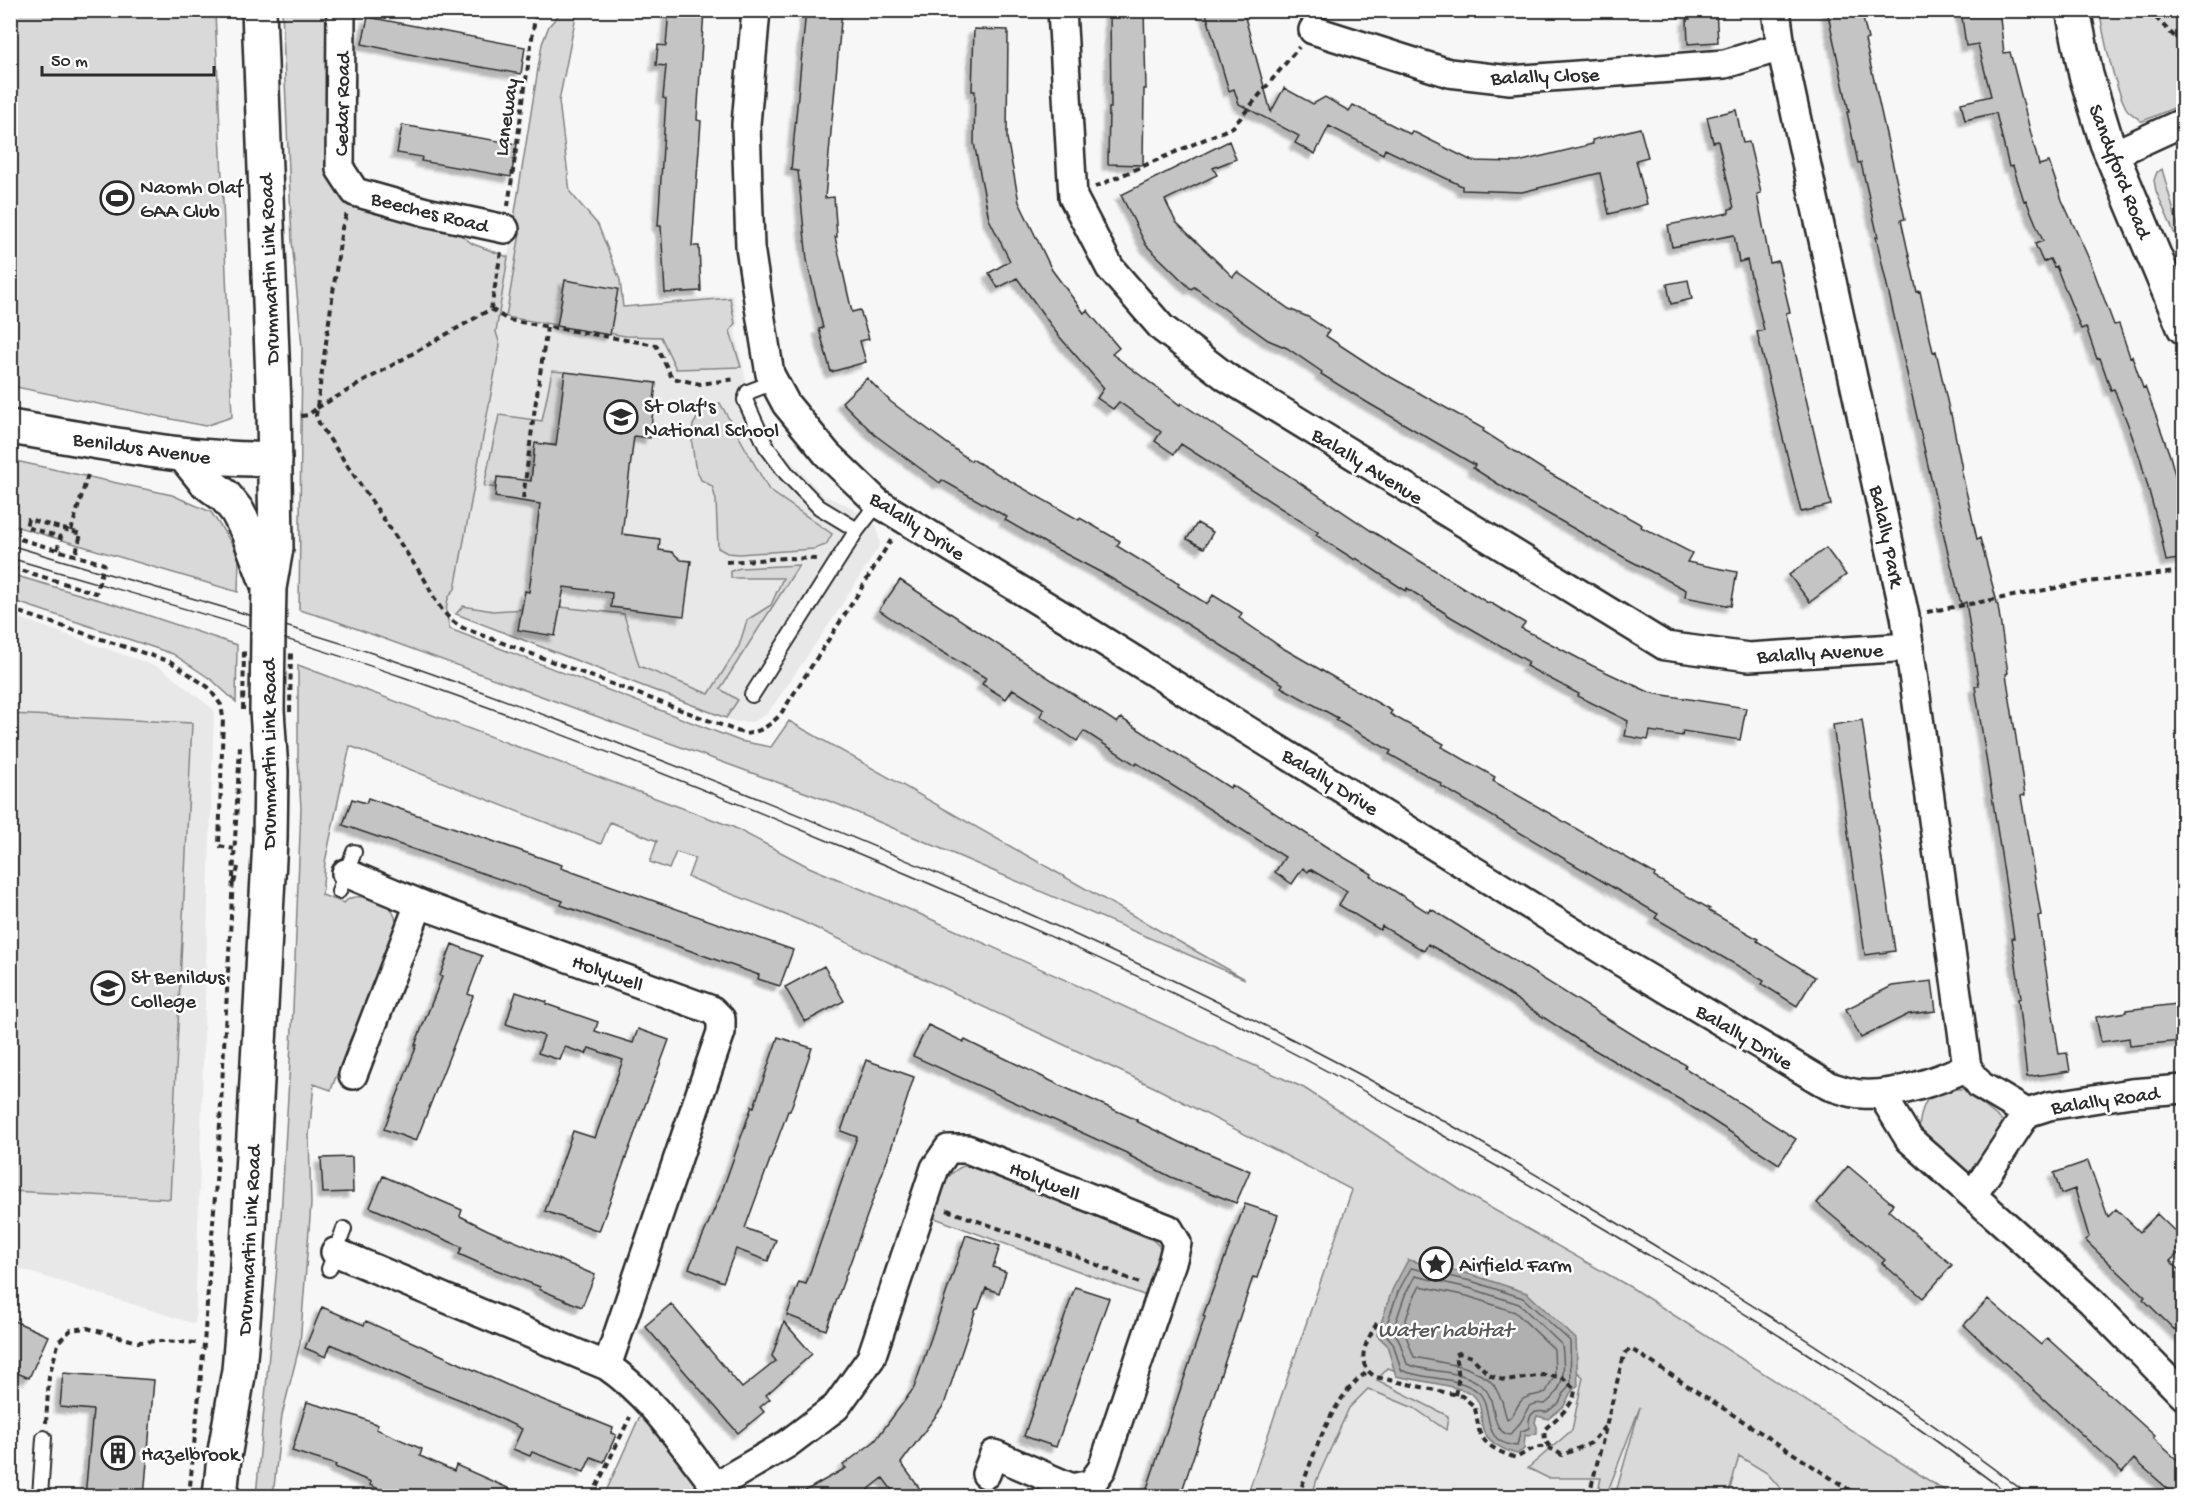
<svg xmlns="http://www.w3.org/2000/svg" width="2194" height="1507" font-family="'Gochi Hand',sans-serif">
	<style>
		.built { fill: #e8e8e8 }
		.green { fill: #d9d9d9; stroke: #828282; stroke-width: 1.5 }
		.water { fill: #b0b0b0; stroke: #7b7b7b; stroke-width: 1.5 }
		.lines { fill: none; stroke-linecap: round; stroke-linejoin: round }
		.shore { stroke: #606060; stroke-width: 1.5 }
		.building { fill: #c4c4c4; stroke: #2b2b2b; stroke-width: 1.5; filter: url(#shadow) }
		.service-casing { stroke: #2b2b2b; stroke-width: 18 }
		.minor-casing { stroke: #2b2b2b; stroke-width: 32 }
		.tertiary-casing { stroke: #2b2b2b; stroke-width: 38 }
		.secondary-casing { stroke: #2b2b2b; stroke-width: 38 }
		.path { stroke: #2b2b2b; stroke-width: 4; stroke-dasharray: 6 4.5; stroke-linecap: butt }
		.service { stroke: #fff; stroke-width: 14 }
		.minor { stroke: #fff; stroke-width: 27 }
		.tertiary { stroke: #fff; stroke-width: 33 }
		.secondary { stroke: #fff; stroke-width: 33 }
		.tram { stroke: #2b2b2b; stroke-width: 1.5 }
		.secondary-bridge-casing { stroke: #2b2b2b; stroke-width: 38; stroke-linecap: butt }
		.path-bridge { stroke: #2b2b2b; stroke-width: 4; stroke-dasharray: 6 4.5; stroke-linecap: butt }
		.secondary-bridge { stroke: #fff; stroke-width: 33 }
		.labels { text-anchor: middle; stroke-width: 5; stroke-linejoin: round; paint-order: stroke }
		.street-label { font-size: 21px; fill: #2b2b2b; stroke: #fff }
		.poi-label { font-size: 21px; fill: #2b2b2b; stroke: #fff; text-anchor: start }
		.water-label { font-size: 22px; font-style: italic; fill: #5a5a5a; stroke: #fff }
	</style>
	<defs>
		<filter id="shadow"><feDropShadow dx="-5.5" dy="5.5" stdDeviation="1.5" flood-color="#0004"/></filter>
	</defs>
	<rect width="100%" height="100%" fill="#f7f7f7"/>
	<filter id="ink" filterUnits="userSpaceOnUse"><feTurbulence type="fractalNoise" baseFrequency=".0167" numOctaves="2"/><feDisplacementMap in="SourceGraphic" scale="12" xChannelSelector="R" yChannelSelector="G"/><feConvolveMatrix kernelMatrix="1 2 1 2 8 2 1 2 1" color-interpolation-filters="sRGB"/></filter>
	<g filter="url(#ink)">
		<path class="built" d="M530 118 562 121 570 192 598 225 620 280 623 307 733 294 738 324 735 332 748 389 776 445 824 496 847 505 877 526 880 545 830 623 768 713 753 722H736L445 611 496 332Z
			M11 615 161 668 214 710 195 1324 11 1266Z
			M1353 1190 1907 1496H1247Z"/>
		<path class="green" d="M10 11H215L232 417 205 426 11 386Z
			M282 11H329L327 148 331 183 355 205 459 234 473 244 508 257 496 332 500 345 455 589C443 599 446 615 450 629L740 741 771 747 789 721 1245 979 837 804 330 619 299 610 302 347 292 241Z
			M562 11H577L559 101 570 192 598 225 620 280 623 307 730 298 735 323 730 331 741 367 676 369 661 337 626 336 506 317 520 233 512 231 542 44 549 26Z
			M2100 11H2183V104L2143 121H2140C2136 115 2130 115 2126 108 2114 84 2103 37 2100 11Z
			M2162 169 2183 244V253L2156 191 2154 180 2157 172Z
			M552 371 565 372 559 426 587 430 555 455V445L536 443 528 502 514 499 511 478 497 477 496 488 484 486 499 415 542 421Z
			M720 403 769 490 832 534 826 545 814 549 739 554 727 553 718 548 716 500 712 486 701 480 695 466 692 443 693 425 702 410Z
			M11 460 172 495 211 512 233 545 239 559 238 592 11 525Z
			M799 565 720 689 738 700 726 718 456 614 463 606 493 611 560 607 624 614 639 666 709 694 739 646 747 620 771 605 783 578H731V571L740 568Z
			M10 574 120 606 237 645 236 702 212 680 173 654 11 600Z
			M298 665 733 827 809 867 913 911 1304 1088 1468 1195 1632 1288 1953 1496H1787L1767 1473 1739 1456 1728 1496H1615L1640 1407 1606 1496H1597L1601 1478H1548L1528 1468 1572 1430 1583 1377 1527 1327 1410 1376 1388 1368 1377 1380 1448 1416 1446 1430 1414 1408 1368 1389 1349 1408 1317 1479 1312 1496H1247L1352 1190 1156 1088 801 921 688 877 695 858 676 852 669 869 650 862 657 841 610 822 601 844 350 746 325 862 322 895 344 903C354 891 377 899 389 907 394 911 395 917 397 924L358 1034 351 1037 331 1090 314 1084 309 1136 311 1204 300 1344 282 1415 274 1487 276 1496H256L280 1234 293 1010 301 808 298 759Z
			M11 714 192 723 170 1199 11 1191Z
			M1950 1089H1963L2004 1122 2002 1129 1978 1167 1965 1175 1930 1144 1919 1126C1923 1101 1925 1096 1950 1089Z
			M963 1166 975 1167 1153 1240 1160 1247 1162 1256 1149 1297 932 1217C940 1195 941 1176 963 1166Z
			M647 1400 721 1496H604Z"/>
		<path class="water" d="M1408 1260 1473 1275 1527 1293 1576 1339 1578 1385 1571 1392 1564 1406 1548 1419 1537 1416 1535 1422 1537 1427V1433L1528 1436 1525 1435 1524 1449 1517 1454C1503 1450 1485 1441 1482 1426 1481 1416 1482 1403 1473 1395 1462 1386 1413 1380 1396 1376L1387 1345 1377 1335 1392 1290Z"/>
		<g class="lines">
			<path class="shore" d="M1411 1268 1471 1281 1523 1298 1570 1341 1571 1384 1566 1389 1559 1403 1547 1412C1533 1410 1528 1413 1529 1428L1520 1432 1517 1446C1477 1443 1496 1406 1477 1391 1458 1376 1423 1380 1401 1370L1393 1343 1384 1332 1398 1292Z
				M1415 1276 1469 1288 1519 1304 1562 1345C1565 1368 1566 1389 1545 1404 1524 1401 1529 1411 1520 1423 1516 1428 1513 1429 1510 1435 1488 1431 1499 1399 1482 1386 1462 1368 1430 1374 1407 1364L1399 1340 1393 1330 1405 1295Z
				M1420 1286 1467 1296 1515 1312 1554 1349 1555 1375 1546 1392C1538 1396 1529 1394 1522 1400 1515 1407 1515 1416 1507 1420L1502 1401 1494 1385 1487 1378 1465 1367 1414 1357 1403 1328 1413 1299Z"/>
		</g>
		<path class="building" d="M669 10H704L697 120 701 121 692 246H699L701 291 665 293 661 226H658L666 99 663 98 666 66 656 65 658 45 666 46Z
			M806 10H842L825 198 834 197 837 237H835L852 312 860 310 869 339 860 341 866 362 831 372 819 329 823 328 807 260 798 171 791 170Z
			M1110 10H1144L1146 89H1144L1143 165 1108 164 1109 108H1111Z
			M1205 10H1243L1271 112 1284 88 1313 104 1325 97 1349 111 1353 105 1410 134 1412 131 1472 161 1518 162 1593 144 1592 140 1640 128 1648 157 1636 160 1647 204 1609 214 1600 173 1522 192 1462 190V186L1385 149 1383 154 1329 126 1315 154 1295 143 1299 136 1239 104 1234 89 1229 91Z
			M1689 10H1716L1718 42 1688 44 1687 19H1690Z
			M1827 10H1861L1868 39 1865 40 1905 219 1901 220 1917 292 1920 291 1933 352 1936 351 1950 414H1951L1962 469H1961L1977 539 1980 538 1998 606 2008 673 2006 674 2025 795 2021 796 2041 915 2038 916 2044 956 2059 1054 2067 1053 2070 1071 2027 1077 2018 999 2021 998 2012 938H2014L1975 686H1979L1966 602 1961 604 1947 549 1876 237H1878L1861 163H1858L1847 112H1849Z
			M1961 10H1999L2004 53 2010 52 2039 165 2049 162 2062 200 2090 261 2114 325 2119 324 2130 357 2132 356 2143 388 2145 387 2157 419 2170 456 2184 508V558L2166 561 2160 531 2140 458 2127 422 2114 389 2111 390 2100 358 2097 359 2086 327 2081 329 2056 266 2054 267 2050 259 2043 262 2035 244 2043 241 2026 200 2024 201 2013 166 2009 167 1996 113 1965 120 1961 103 1991 96 1978 44 1966 46Z
			M368 17 525 47 521 74 428 58 362 44Z
			M974 29 1008 30 1007 138 1019 202 1052 270 1084 313 1087 310 1119 348 1112 354 1180 405 1181 403 1373 532 1488 603 1489 602 1525 623 1521 628 1593 666 1651 693 1746 708 1740 740 1683 731 1682 736 1650 731 1648 740 1625 736 1628 721 1578 696 1579 694 1526 666 1529 662 1451 617 1407 588 1406 591 1356 558 1355 560 1316 535 1318 532 1181 444 1174 454 1155 441 1161 432 1119 402 1113 409 1097 398 1104 388 1058 335 1017 278 998 288 989 273 1010 261 989 219 974 143 975 91H972Z
			M1736 110 1743 143 1749 142 1759 184 1761 193 1757 194 1770 263 1778 261 1790 312 1786 313 1831 505 1801 512 1757 332 1764 330 1747 260 1739 262 1734 235 1672 247 1668 225 1729 213V209L1734 208 1718 141 1713 142 1707 117Z
			M402 125 517 144 511 177 421 161 422 157 397 153Z
			M1229 141 1236 159 1213 168 1217 175 1165 200 1176 222 1233 277 1237 272 1289 309 1308 317 1329 331 1326 336 1378 370 1484 429 1483 431 1547 472 1642 525 1641 527 1692 553 1687 562 1737 572 1731 606 1685 597 1686 590 1627 559 1517 496 1473 468 1475 465 1368 403 1321 374 1322 372 1287 348 1268 340 1194 287 1191 289 1146 245 1121 195Z
			M565 280 618 289 610 335 557 326Z
			M1688 280 1692 299 1671 304 1667 284Z
			M565 372 656 383 650 438 634 436 622 534 660 539 659 550 672 552 681 560 691 561 684 616 611 607 612 593 564 587 555 636 518 630 525 591 529 592 540 504 495 497 497 477 531 481 535 443 556 446Z
			M867 378 891 402 971 461 972 459 1079 520 1080 518 1120 541 1117 546 1179 584 1178 586 1207 604 1213 595 1242 613 1239 618 1281 647 1392 711 1390 714 1444 744 1442 747 1495 777 1493 781 1655 874 1654 877 1710 909 1709 911 1758 939 1757 941 1815 977 1797 1006 1762 984 1764 981 1655 918 1658 914 1441 786 1442 784 1389 754 1391 751 1336 720 1338 718 1281 687 1283 684 1163 609 1102 573 1045 543 1005 520 1007 517 942 480 940 483 875 435 842 402Z
			M1197 523 1213 532 1204 548 1187 539Z
			M1826 548 1846 575 1810 602 1789 575Z
			M900 580 1117 723 1121 718 1230 788 1232 785 1325 846 1372 874 1371 876 1429 913 1431 909 1441 915 1651 1046 1686 1065 1685 1068 1796 1139 1779 1164 1684 1102 1581 1042 1463 964 1428 944 1424 951 1382 926 1380 930 1339 905 1347 891 1310 869 1308 872 1303 868 1292 884 1275 872 1285 857 1137 763 1136 765 1084 731 1077 741 1040 716 1044 709 1013 689 1006 699 982 684 986 678 934 647 879 610Z
			M1862 720 1895 951 1865 955 1833 725Z
			M368 798 562 865 561 868 793 950 780 986 758 979 759 975 561 905 563 901 343 825 352 799 366 803Z
			M452 944 482 956 468 994 473 996 416 1141 384 1129 417 1045H415L442 977 440 976Z
			M824 966 844 1001 805 1022 785 987Z
			M1932 981 1936 1011 1909 1014 1861 1038 1846 1009 1892 986Z
			M516 992 547 1002 546 1004 598 1022 595 1031 633 1043 638 1029 669 1040 599 1231 545 1211 573 1131 595 1138 623 1060 589 1048 586 1054 565 1047 560 1060 538 1053 544 1036 506 1024Z
			M2177 1004 2181 1041 2130 1046 2129 1038 2101 1042 2096 1017 2126 1012V1010Z
			M928 1025 964 1042 965 1040 991 1053 992 1052 1057 1084 1137 1120 1136 1121 1188 1146 1189 1145 1250 1171 1236 1203 1171 1177 1130 1156 1131 1155 913 1056Z
			M778 1037 812 1048 790 1111H788L745 1228 776 1240 768 1261 736 1249 723 1282 689 1268 721 1194 752 1106 754 1107Z
			M866 1060 914 1077 891 1149 826 1330 787 1315 799 1282 806 1284 857 1137 841 1131Z
			M352 1157 353 1192 323 1193 321 1158Z
			M2088 1161 2108 1217 2116 1209 2140 1232 2157 1214 2184 1240V1248L2170 1261 2184 1274V1339L2143 1299 2145 1297 2085 1240 2089 1237 2075 1189 2061 1194 2054 1173Z
			M1848 1166 1893 1204 1888 1210 1952 1265 1923 1298 1882 1263 1885 1260 1817 1203Z
			M383 1176 462 1210 460 1216 488 1230 595 1275 582 1307 539 1289 540 1287 479 1263 459 1254 462 1247 370 1207Z
			M1245 1204 1278 1215 1257 1278 1253 1277 1180 1497H1144L1205 1317 1203 1316Z
			M966 1235 1000 1246 993 1267 1006 1272 999 1293 986 1288 978 1309H976L944 1405 901 1463 926 1497H897L883 1478 859 1497H794L846 1468 843 1465 875 1441 914 1388Z
			M1075 1287 1109 1298 1056 1447 1024 1436Z
			M1988 1299 2041 1345 2047 1338 2155 1436 2153 1438 2184 1466V1497H2177L2134 1459 2122 1472 1964 1325Z
			M671 1304 742 1388 776 1361 772 1356 784 1322 812 1354 766 1395 770 1399 760 1407 764 1412 738 1433 645 1326Z
			M322 1307 364 1325 366 1321 516 1389 613 1428 611 1433 616 1435 604 1462 591 1457 584 1472 532 1452 530 1456 513 1449 522 1429 466 1402 412 1381 331 1344 326 1357 305 1348Z
			M10 1319 48 1336 29 1378 10 1370Z
			M63 1373 154 1380 144 1497H85L93 1410 60 1407Z
			M307 1402 356 1416 378 1425 376 1429 422 1449 420 1456 454 1471 456 1465 528 1497H396L370 1485 371 1482 335 1467 336 1465 292 1451Z"/>
		<g class="lines">
			<g class="service-casing">
				<path id="service" d="M774 382 748 392 745 400 766 446 787 474 819 507 857 530
					M752 695 857 530 878 503
					M339 891 354 852
					M329 1269 344 1229
					M40 1496 44 1438"/>
			</g>
			<g class="minor-casing">
				<path id="minor" d="M341 10 340 169 355 192 426 212 505 229
					M756 10 746 124 750 247 759 307 770 374 786 404 827 454 878 503 1081 627 1623 963 1829 1086C1840 1089 1851 1094 1862 1094 1895 1096 1938 1081 1967 1067L1980 1085 2027 1113
					M1062 10 1073 197 1110 268 1162 328 1226 377 1665 646 1749 657 1910 647
					M1776 10 1781 47 1905 616 1967 1067
					M1313 30 1449 73 1510 80 1725 64 1781 47
					M2112 155 2184 122
					M346 873 425 906 712 1010 721 1019V1032L607 1366
					M353 1075 419 904
					M1882 1095 1909 1139 2091 1301 2184 1396
					M1973 1195 2027 1113 2049 1106 2131 1093 2184 1089
					M335 1252 607 1366C652 1397 682 1444 715 1486L721 1496
					M715 1486 787 1444 836 1407 871 1358 935 1168 948 1149H967L1169 1229 1177 1243 1173 1259 1102 1469 1091 1484 1072 1488 994 1454 986 1474"/>
			</g>
			<g class="tertiary-casing">
				<path id="tertiary" d="M10 427C98 441 186 461 275 459
					M184 455 205 481 225 496 237 511 248 532 269 588"/>
			</g>
			<g class="secondary-casing">
				<path id="secondary" d="M259 10 274 408 276 548 269 588
					M2073 10 2086 75 2107 143 2184 327
					M220 1496 224 1457 239 1370 246 1284 270 840 271 771 267 710 268 635"/>
			</g>
			<path class="path" d="M2148 10 2178 40 2184 41
				M1095 187 1233 127 1299 47
				M508 206 536 10
				M491 309 508 320 656 345 672 378 700 384 736 379
				M317 407 342 228 347 213
				M317 408 491 309 501 252
				M301 416 308 415 317 408 316 416 320 425 425 580C435 600 443 617 463 628L745 734C760 732 769 726 780 715L856 597 891 540
				M523 499 533 421 547 327
				M71 531 89 471
				M10 536 104 564 96 593 10 567
				M57 550 61 537 26 527 28 519 81 534 75 556
				M726 562 786 558 818 559
				M10 609 171 662 208 687 221 705 223 717 219 846 234 849
				M1927 612 2088 582 2184 571
				M234 883 239 864
				M947 1210 1071 1254 1139 1283
				M1377 1323C1366 1342 1353 1364 1376 1377L1462 1396 1474 1406C1477 1414 1477 1422 1479 1430 1483 1446 1502 1453 1516 1458 1536 1447 1541 1441 1562 1455L1591 1443 1606 1425
				M1455 1395 1459 1377 1455 1355 1459 1353 1472 1357 1489 1375 1506 1381 1543 1375 1562 1377 1575 1389C1575 1406 1555 1419 1544 1430L1545 1440 1550 1447
				M46 1423 49 1376 59 1341 71 1330 87 1328 138 1342 162 1341 197 1343
				M189 1496 204 1344 219 1142 240 746
				M592 1496 630 1417
				M1298 1496C1315 1454 1329 1400 1367 1372
				M1589 1496 1621 1366 1625 1353 1631 1349 1859 1496"/>
			<use href="#service" class="service"/>
			<use href="#minor" class="minor"/>
			<use href="#tertiary" class="tertiary"/>
			<use href="#secondary" class="secondary"/>
			<path class="tram" d="M10 545C133 582 256 615 378 655 499 696 618 743 737 790 943 873 1146 962 1342 1065 1426 1109 1506 1157 1587 1205 1739 1295 1890 1389 2030 1496
				M10 558C143 597 275 633 406 678 550 728 692 784 833 843 977 903 1120 965 1260 1036 1362 1088 1462 1146 1562 1204 1716 1294 1869 1388 2011 1496"/>
			<g class="secondary-bridge-casing">
				<path id="secondary-bridge" d="M268 635 269 588"/>
			</g>
			<path class="path-bridge" d="M243 710 244 651
				M290 712 291 650"/>
			<use href="#secondary-bridge" class="secondary-bridge"/>
		</g>
	</g>
	<defs>
		<g id="stadium-ring" transform="scale(1.725)"><circle r="9.5" fill="#fff" stroke="#2b2b2b" stroke-width="1.5"/><path d="M0-5a6.5 5 0 1 0 0 10a6.5 5 0 1 0 0-10ZM-3.5-1.8h7v3.6h-7Z" fill="#2b2b2b"/></g>
		<g id="school-ring" transform="scale(1.725)"><circle r="9.5" fill="#fff" stroke="#2b2b2b" stroke-width="1.5"/><path d="M0-5L7-2L0 1L-7-2ZM-4 1L0 2.5L4 1V4Q0 6-4 4Z" fill="#2b2b2b"/></g>
		<g id="sight-ring" transform="scale(1.725)"><circle r="9.5" fill="#fff" stroke="#2b2b2b" stroke-width="1.5"/><path d="M0-6L1.8-2.2L6-1.7L2.9 1.2L3.7 5.4L0 3.3L-3.7 5.4L-2.9 1.2L-6-1.7L-1.8-2.2Z" fill="#2b2b2b"/></g>
		<g id="building-ring" transform="scale(1.725)"><circle r="9.5" fill="#fff" stroke="#2b2b2b" stroke-width="1.5"/><path d="M-4-6H4V6H1V3H-1V6H-4ZM-2.5-4.3h1.7v1.8h-1.7ZM.8-4.3h1.7v1.8H.8ZM-2.5-1h1.7V.8h-1.7ZM.8-1h1.7V.8H.8Z" fill="#2b2b2b"/></g>
	</defs>
	<g fill-rule="evenodd">
		<use href="#stadium-ring" x="117" y="198"/>
		<use href="#school-ring" x="621" y="417"/>
		<use href="#school-ring" x="108" y="988"/>
		<use href="#sight-ring" x="1436" y="1264"/>
		<use href="#building-ring" x="118" y="1453"/>
	</g>
	<g class="labels">
		<g class="street-label">
			<text transform="translate(1545 75) rotate(-2)" y="7">Balally Close</text>
			<text transform="translate(341 104) rotate(-89)" y="7">Cedar Road</text>
			<text transform="translate(505 117) rotate(-82)" y="7">Laneway</text>
			<text transform="translate(2121 171) rotate(69)" y="7">Sandyford Road</text>
			<text transform="translate(430 211) rotate(14)" y="7">Beeches Road</text>
			<text transform="translate(268 269) rotate(-92)" y="7">Drummartin Link Road</text>
			<text transform="translate(142 447) rotate(8)" y="7">Benildus Avenue</text>
			<text transform="translate(1368 465) rotate(32)" y="7">Balally Avenue</text>
			<text transform="translate(918 525) rotate(33)" y="7">Balally Drive</text>
			<text transform="translate(1888 536) rotate(78)" y="7">Balally Park</text>
			<text transform="translate(1820 652) rotate(-3)" y="7">Balally Avenue</text>
			<text transform="translate(268 754) rotate(-90)" y="7">Drummartin Link Road</text>
			<text transform="translate(1331 781) rotate(32)" y="7">Balally Drive</text>
			<text transform="translate(608 972) rotate(20)" y="7">Holywell</text>
			<text transform="translate(1745 1036) rotate(31)" y="7">Balally Drive</text>
			<text transform="translate(2105 1099) rotate(-8)" y="7">Balally Road</text>
			<text transform="translate(1045 1180) rotate(22)" y="7">Holywell</text>
			<text transform="translate(248 1240) rotate(-87)" y="7">Drummartin Link Road</text>
		</g>
		<g class="poi-label">
			<text x="140" y="193">Naomh Olaf<tspan x="140" dy="24">GAA Club</tspan></text>
			<text x="644" y="412">St Olaf's<tspan x="644" dy="24">National School</tspan></text>
			<text x="131" y="983">St Benildus<tspan x="131" dy="24">College</tspan></text>
			<text x="1459" y="1271">Airfield Farm</text>
			<text x="141" y="1460">Hazelbrook</text>
		</g>
		<g class="water-label">
			<text x="1445" y="1336">Water habitat</text>
		</g>
	</g>
	<rect width="2194" height="1507" fill="none" stroke="#fff" stroke-width="36"/>
	<rect x="18" y="18" width="2158" height="1471" fill="none" stroke="#2b2b2b" stroke-width="2" filter="url(#ink)"/>
	<path d="M42 66v9h172v-9" fill="none" stroke="#2b2b2b" stroke-width="3"/>
	<text x="51" y="66" font-size="18" fill="#2b2b2b" stroke="#ffffff" stroke-width="4.5" paint-order="stroke">50 m</text>
</svg>
